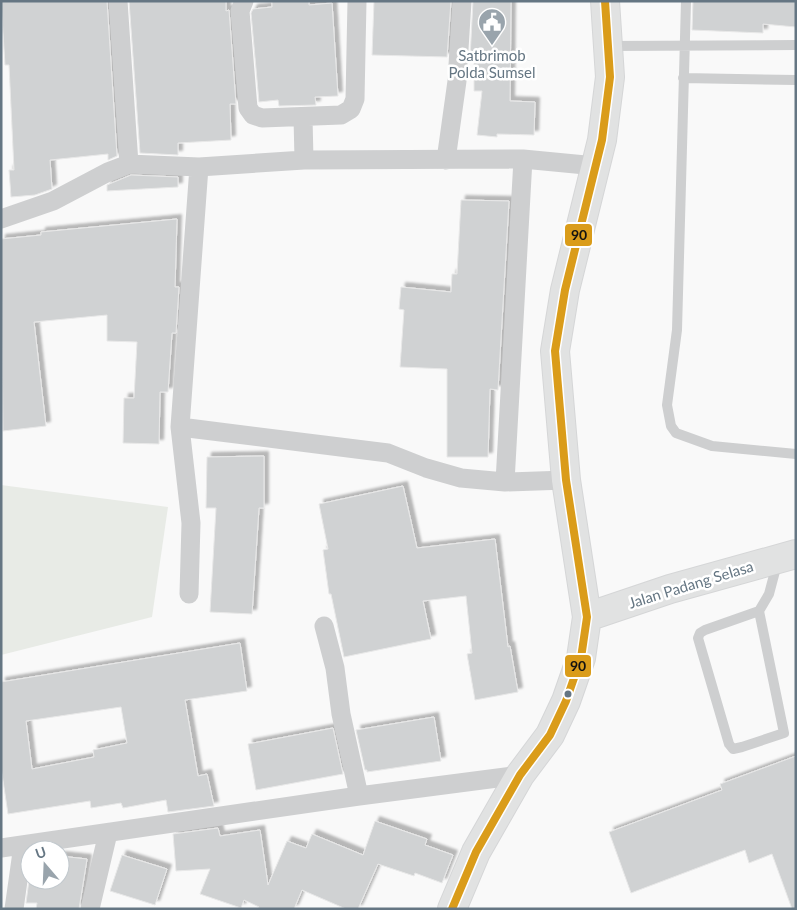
<svg xmlns="http://www.w3.org/2000/svg" width="797" height="910" font-family="Lato,sans-serif">
	<style>
		.green { fill: #e8ebe6 }
		.building { fill: #d0d2d3; stroke: #e8e8e8; fill-rule: evenodd; filter: url(#shadow) }
		.lines { fill: none; stroke-linecap: round; stroke-linejoin: round }
		.secondary-casing { stroke: #d5d6d7; stroke-width: 30 }
		.lane { stroke: #cecfd0; stroke-width: 10 }
		.street { stroke: #cecfd0; stroke-width: 19 }
		.secondary { stroke: #e1e2e2; stroke-width: 28 }
		.bus-1-casing { stroke: #fff; stroke-width: 11 }
		.bus-1 { stroke: #da9c1a; stroke-width: 8 }
		.bus-dot { fill: #657683; stroke: #fff; stroke-width: 2 }
		.labels { text-anchor: middle; stroke-width: 5; stroke-linejoin: round; paint-order: stroke }
		.poi-label { font-size: 15px; fill: #657683; stroke: #fff }
		.street-label { font-size: 15px; fill: #657683; stroke: #fff }
		.line-badge { stroke: #fff; stroke-width: 2 }
		.pale-badge-label { font-size: 14px; text-anchor: middle; font-weight: bold; fill: #111 }
	</style>
	<defs>
		<filter id="shadow"><feDropShadow dx="4.5" dy="-4.5" stdDeviation="1" flood-color="#0004"/></filter>
	</defs>
	<rect width="100%" height="100%" fill="#f9f9f9"/>
	<path class="green" d="M1 485 168 507 152 617 1 655Z"/>
	<path class="building" d="M1 1H107L117 156 108 160V154L50 160 52 189 35 195 11 197 9 170H14L9 65H5Z
		M129 1H226V11L229 10 236 104H230L231 140 178 143V155L140 153Z
		M272 1H309V5L332 3 338 96 315 97 316 105 279 106 278 100 259 102 251 13 253 9 272 7Z
		M374 1H451L447 57 372 55Z
		M473 1H511L510 101 535 102 534 135 497 134V137L477 135 482 91H474V58H470Z
		M693 1H796V27L763 24V33L692 30Z
		M131 175 178 177V187L107 191V185Z
		M461 200 509 201 498 390 490 389 488 457H447V369L400 367 404 310 399 309 401 287 451 292 452 274H457Z
		M177 219 175 287H179L176 333H172L168 392H160L159 444 123 443 124 398H134L137 342 107 341V315L34 322 46 426 3 431 1 239 41 235V232Z
		M264 456V508H259L252 614 210 612 216 508H206L207 457Z
		M403 486 417 548 495 539 508 647 510 646 518 692 475 700 467 654 472 653 466 596 423 601 431 639 344 657 331 594H329L323 550 328 549 319 504Z
		M240 643 247 691 185 700 198 776 207 774 214 806 168 812 166 800 123 808 121 803 91 808 90 801 8 814 1 767V682ZM121 707 127 743 93 750 94 757 32 769 26 721Z
		M434 717 441 761 367 772V770H365L356 730Z
		M333 728 343 774 256 790 248 744Z
		M796 756V909H792L772 854 749 863 745 850 631 893 609 832 722 790 720 784Z
		M375 821 427 839 425 845 453 855 442 883 415 873 414 876 378 864 358 909H346L302 890 294 909H258L259 907 244 900 241 908 200 894 210 869 176 871 173 834 218 828 220 836 260 830 268 885 287 841 306 848 312 834 363 855Z
		M122 855 167 869 155 905 110 891Z
		M60 856 87 859 79 909H36L37 903H26L29 880H60Z"/>
	<g class="lines">
		<g class="secondary-casing">
			<path id="secondary" d="M587 617 670 589 796 554
				M452 909 476 852 520 775 550 735 566 701 581 658 587 617 566 480 555 351 565 290 602 140 610 77 605 1"/>
		</g>
		<path class="lane" d="M686 1 677 330 667 405 671 426 676 433 712 446 796 454
			M609 46 796 45
			M683 78 796 80
			M759 611 705 630 700 633 698 638 729 744 733 749 742 747 784 733 759 611 769 594 778 560"/>
		<path class="street" d="M118 1 129 164
			M244 1 240 11 248 108 253 115 262 118 341 115 351 109 355 99 357 1
			M303 117 304 160
			M446 160 457 81 462 1
			M1 219 53 201 108 172 129 164 199 167 304 160 523 159 596 166
			M180 427 388 453 426 468 461 478 505 482 566 480
			M505 482 523 159
			M189 594 191 523 180 427 199 167
			M324 626 335 668 341 714 359 796
			M1 848 359 796 520 775
			M14 909 23 845
			M90 909 108 833"/>
		<use href="#secondary" class="secondary"/>
		<g class="bus-1-casing">
			<path id="bus-1" d="M452 909 476 852 520 775 550 735 566 701 581 658 587 617 566 480 555 351 565 290 602 140 610 77 605 1"/>
		</g>
		<use href="#bus-1" class="bus-1"/>
	</g>
	<defs>
		<g id="civic-pin" transform="scale(1.4375)"><path d="M0 17L-7.5 6A9.5 9.5 0 1 1 7.5 6Z" fill="#99a4ac" stroke="#fff"/><path d="M-.6-6.5H3V-4.5H.6V-3L4-1V1h2V6H-6V1h2V-1L-.6-3ZM-1.2 2.5V6h2.4V2.5Z" fill="#fff"/></g>
	</defs>
	<g fill-rule="evenodd">
		<use href="#civic-pin" x="492" y="22"/>
	</g>
	<circle class="bus-dot" cx="568" cy="694" r="4.5"/>
	<g class="labels">
		<g class="poi-label">
			<text x="492" y="61">Satbrimob<tspan x="492" dy="17">Polda Sumsel</tspan></text>
		</g>
		<g class="street-label">
			<text transform="translate(691 585) rotate(-17)" y="5">Jalan Padang Selasa</text>
		</g>
	</g>
	<g class="line-badge">
		<rect x="564" y="223" width="29" height="24" rx="5" fill="#da9c1a"/>
		<rect x="564" y="654" width="28" height="24" rx="5" fill="#da9c1a"/>
	</g>
	<g class="pale-badge-label">
		<text x="579" y="240">90</text>
		<text x="578" y="671">90</text>
	</g>
	<rect width="797" height="910" fill="none" stroke="#657683" stroke-width="5"/>
	<g transform="translate(45 865) rotate(341)"><circle r="24" fill="#ffffff" stroke="#c1c8cd"/>
	<path d="M0-4L9 19L0 12L-9 19Z" fill="#99a4ac"/>
	<text y="-8" font-size="14" font-weight="bold" text-anchor="middle" fill="#657683">U</text>
	</g>
</svg>
